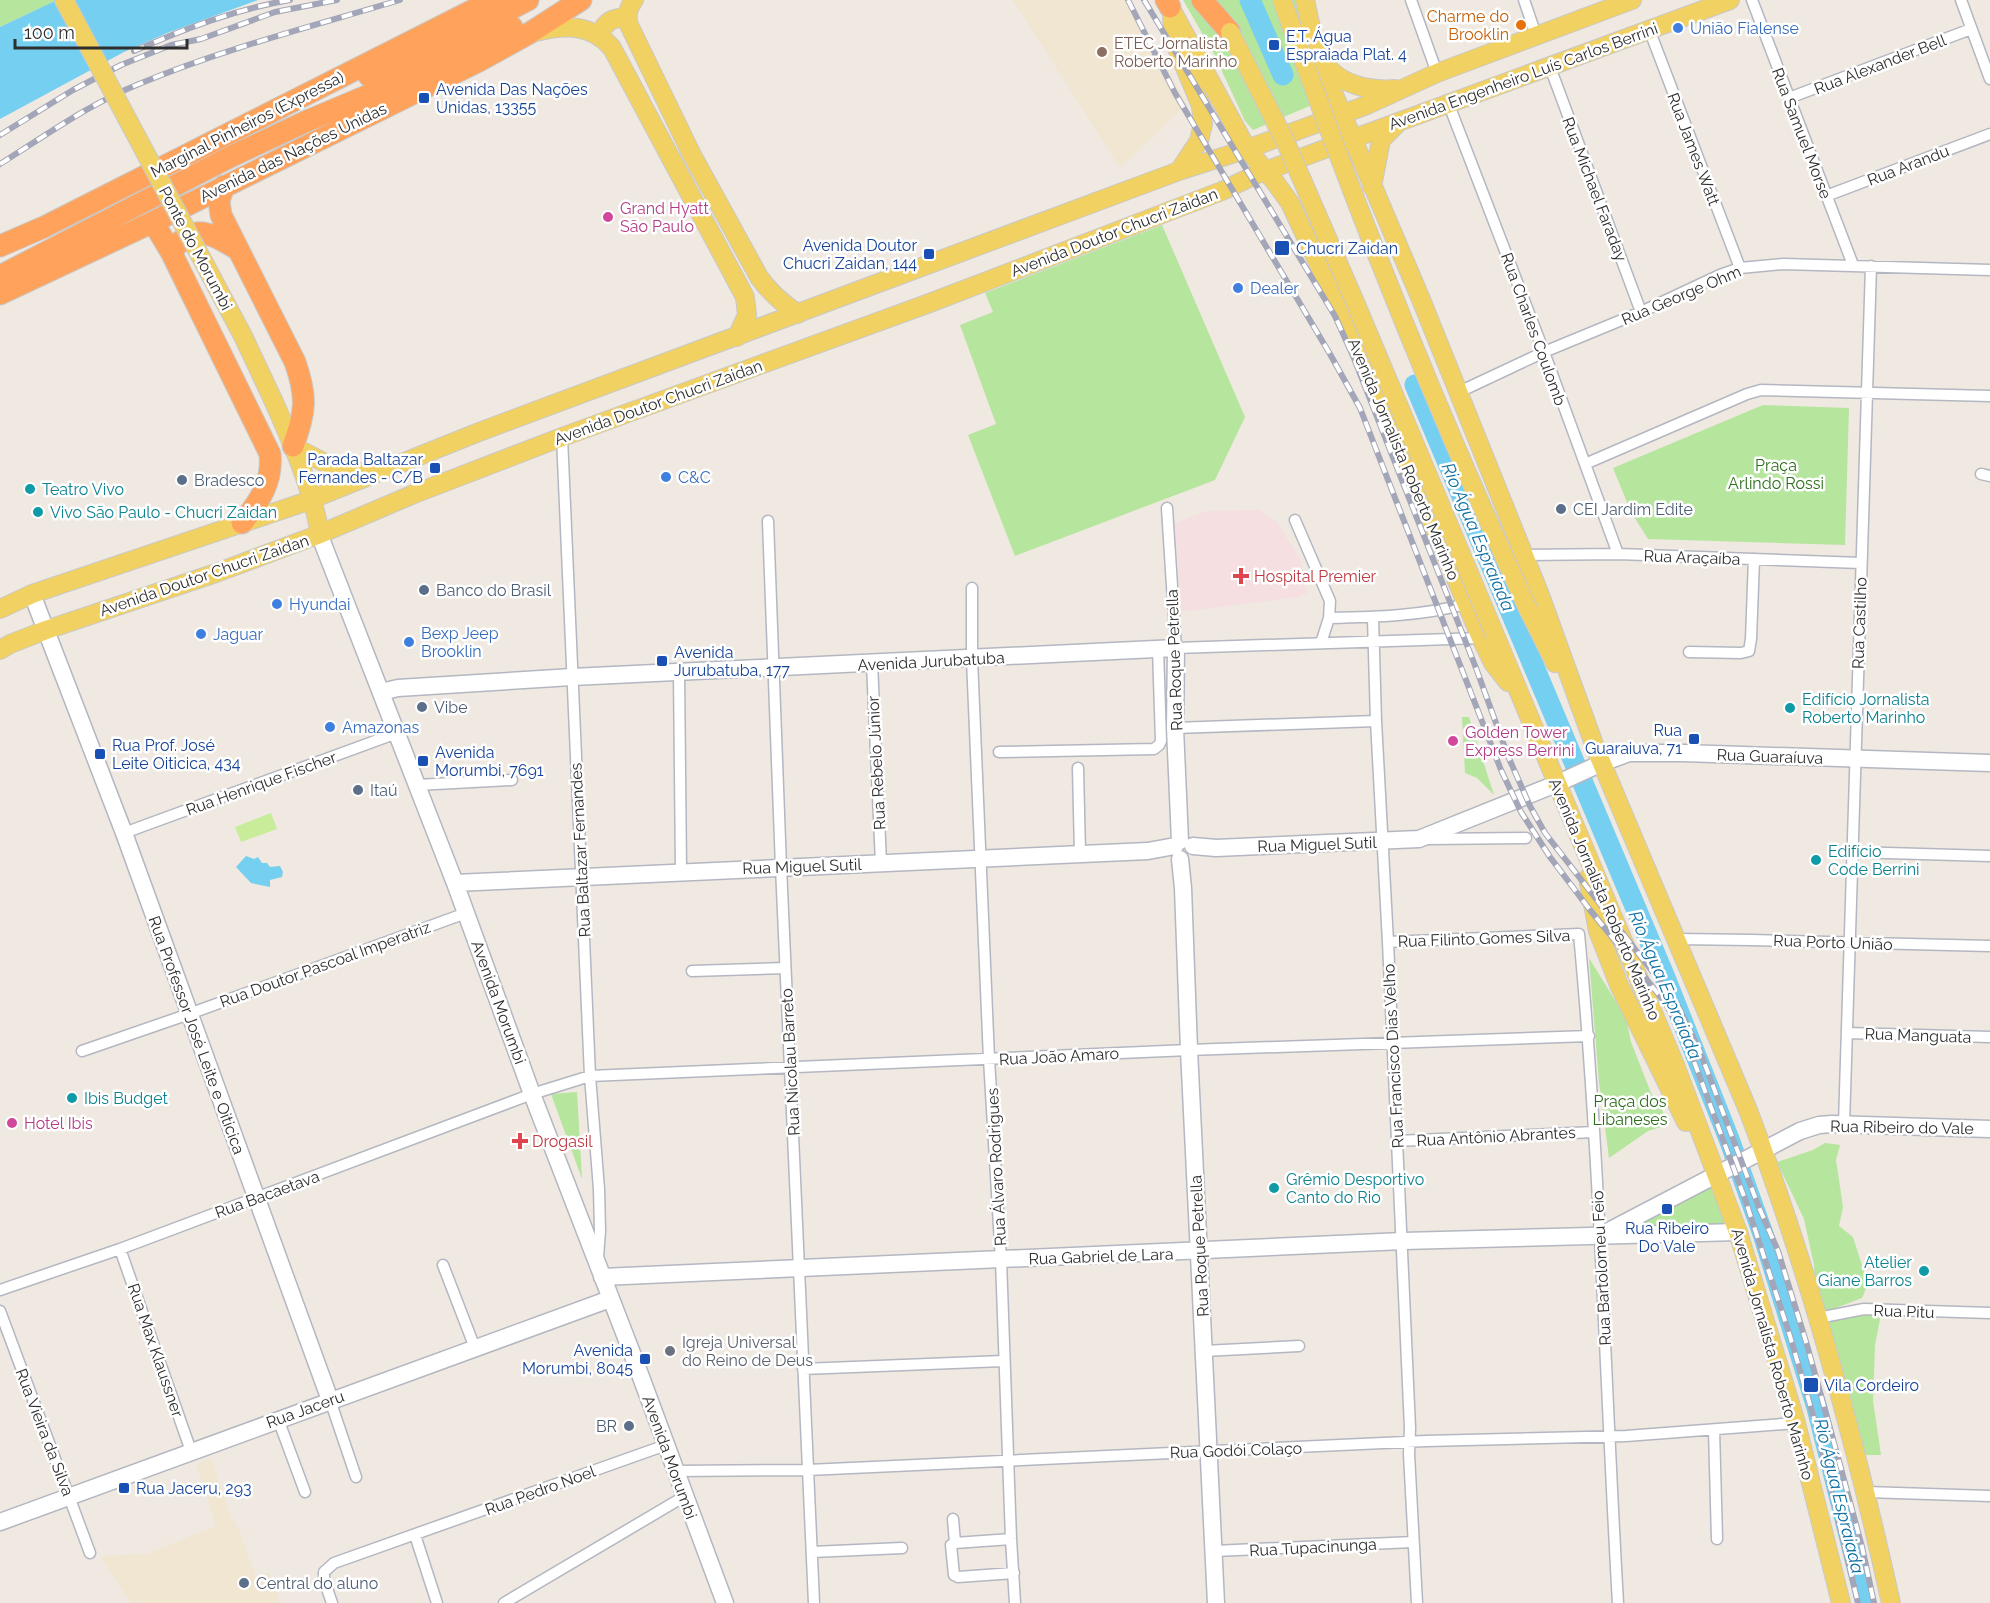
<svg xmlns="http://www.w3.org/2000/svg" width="1990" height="1603" font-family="Raleway,sans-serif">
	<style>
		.education { fill: #f0e6d1 }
		.medical { fill: #f5dfe0 }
		.green { fill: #b6e59e }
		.pitch { fill: #c9ec9a }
		.water { fill: #75cff0 }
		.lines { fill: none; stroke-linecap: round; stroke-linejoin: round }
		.river { stroke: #75cff0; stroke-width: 21 }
		.street-casing { stroke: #b4b7c1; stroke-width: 13 }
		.secondary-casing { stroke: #b4b7c1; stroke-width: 19 }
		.primary-casing { stroke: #c9c9c9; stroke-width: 20 }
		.highway-casing { stroke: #c9c9c9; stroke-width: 23 }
		.street { stroke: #fff; stroke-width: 10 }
		.secondary { stroke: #fff; stroke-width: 16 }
		.primary { stroke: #f2d163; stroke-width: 18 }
		.highway { stroke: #ffa35c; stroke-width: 21 }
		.rail-casing { stroke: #a3a6b8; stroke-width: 6 }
		.rail { stroke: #fff; stroke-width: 4; stroke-dasharray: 11; stroke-linecap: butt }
		.primary-bridge-casing { stroke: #c9c9c9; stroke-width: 20; stroke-linecap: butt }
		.primary-bridge { stroke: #f2d163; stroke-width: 18 }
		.food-dot { fill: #e8710a; stroke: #fff; stroke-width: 2 }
		.shop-dot { fill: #3f7fe0; stroke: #fff; stroke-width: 2 }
		.transit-dot { fill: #1a4fb4; stroke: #fff; stroke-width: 2 }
		.education-dot { fill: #8d6e63; stroke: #fff; stroke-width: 2 }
		.hotel-dot { fill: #d1479c; stroke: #fff; stroke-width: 2 }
		.service-dot { fill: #5c6f8a; stroke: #fff; stroke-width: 2 }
		.culture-dot { fill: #0f9aa8; stroke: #fff; stroke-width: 2 }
		.health-dot { fill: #e0444e; stroke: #fff; stroke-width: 2 }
		.worship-dot { fill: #6b7280; stroke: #fff; stroke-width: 2 }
		.labels { text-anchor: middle; stroke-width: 5; stroke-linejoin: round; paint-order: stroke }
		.food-label { font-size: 16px; fill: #c56008; stroke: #fff; text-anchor: end }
		.shop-label { font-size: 16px; fill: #366cbe; stroke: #fff; text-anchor: start }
		.transit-label { font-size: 16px; fill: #164399; stroke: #fff; text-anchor: start }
		.education-label { font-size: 16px; fill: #785e54; stroke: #fff; text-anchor: start }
		.street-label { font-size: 16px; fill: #2e2e2e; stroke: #fff }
		.hotel-label { font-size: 16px; fill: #b23c85; stroke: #fff; text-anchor: start }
		.park-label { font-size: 16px; fill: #2c6e1b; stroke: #fff }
		.service-label { font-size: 16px; fill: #4e5e75; stroke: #fff; text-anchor: start }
		.culture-label { font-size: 16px; fill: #0d838f; stroke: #fff; text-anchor: start }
		.health-label { font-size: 16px; fill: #be3a42; stroke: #fff; text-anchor: start }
		.worship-label { font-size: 16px; fill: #5b616d; stroke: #fff; text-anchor: start }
		.water-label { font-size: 18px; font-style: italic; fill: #0d6fa3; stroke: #fff }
	</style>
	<rect width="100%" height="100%" fill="#efe9e1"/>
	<path class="education" d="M1013 0H1129L1187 104 1120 168Z
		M211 1458 232 1521 235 1520 256 1577 269 1573 280 1603H131L100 1556 147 1554 216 1526 196 1464Z"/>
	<path class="medical" d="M1259 510 1276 521 1300 559 1307 593 1299 597 1181 612 1175 523 1207 511Z"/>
	<path class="green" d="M0 0H57L0 27Z
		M1183 0H1307L1338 94 1253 130 1245 121 1214 54Z
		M1162 225 1245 417 1215 480 1015 556 968 435 996 424 960 325 993 312 985 293Z
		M1763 405 1849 408 1845 545 1648 539 1631 512 1613 468Z
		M1462 717H1469L1494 795 1477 778 1465 773Z
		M1589 958 1626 1018 1631 1042 1651 1093 1663 1112 1667 1125 1648 1131 1609 1158 1599 1082Z
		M577 1092 582 1179 551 1094Z
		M1825 1143 1840 1145 1836 1160 1843 1207 1839 1226 1853 1237 1868 1284 1862 1298 1817 1315 1814 1265 1804 1219 1777 1162 1813 1150Z
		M1716 1176 1736 1231 1603 1234Z
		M1870 1312 1876 1313 1880 1319 1875 1345 1873 1401 1881 1455H1858L1827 1319Z"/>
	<path class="pitch" d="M271 813 277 829 241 842 235 827Z"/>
	<path class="water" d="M57 0H258L167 33 124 52 0 119V27Z
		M246 856 254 859 258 857 262 863H267L270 867 280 866 283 872 282 877 270 880V887L251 883 236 867Z"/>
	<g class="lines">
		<path class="river" d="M1250 0 1283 75
			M1415 385 1664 975 1729 1139 1763 1234 1817 1408 1866 1603"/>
		<g class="street-casing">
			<path id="street" d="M1411 0 1437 73
				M1524 0 1536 35
				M1752 0 1853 265
				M1961 0 1990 79
				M1649 29 1740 268
				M1550 67 1641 312
				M1789 98 1971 29
				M1449 105 1544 352 1618 554
				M1826 196 1990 134
				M1459 392 1544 352 1641 312 1720 275 1740 268 1783 264 1990 270
				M562 437 590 1076 599 1189 600 1231 598 1257
				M1585 464 1747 394 1761 390 1990 396
				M1981 474 1990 476
				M1167 508 1176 648 1481 638
				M1295 520 1330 601 1329 618 1321 643
				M768 521 781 867 814 1603
				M1523 555 1618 554 1861 563
				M972 588V659L989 1059 1001 1260 1011 1539 1015 1603
				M1329 618C1375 617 1421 616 1466 604
				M1373 618 1376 721 1388 942 1410 1428 1409 1454 1417 1603
				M1689 652 1741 653 1749 651 1751 639 1754 559
				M872 663 881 863
				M679 673 681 871
				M1175 728 1376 721
				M999 752 1154 749 1159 745 1161 741 1158 649
				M1078 768 1080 854
				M417 785 512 780
				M124 833 397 733
				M1428 839 1526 838
				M1853 852 1990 856
				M1677 939 1751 940 1990 946
				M1388 942 1579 934C1600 1156 1605 1380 1618 1603
				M692 971 785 968
				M1847 1033 1990 1037
				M82 1051 189 1014 466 913
				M1844 1124 1871 266
				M1397 1141 1594 1132
				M120 1249 191 1451
				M443 1265 475 1348
				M0 1290 120 1249 532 1094 590 1076 1189 1050 1589 1036
				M0 1311 90 1553
				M1818 1318 1864 1309 1990 1313
				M1204 1351 1299 1346
				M803 1369 1003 1361
				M330 1400 356 1477
				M278 1419 305 1492
				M1714 1430 1717 1539
				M675 1471 808 1470 1426 1441 1626 1436 1796 1423
				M1866 1492 1990 1496
				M953 1519 955 1543 951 1545 954 1575 958 1577 1014 1573
				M415 1535 437 1603
				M955 1543 1011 1539
				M1214 1551 1413 1542
				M812 1552 902 1548
				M332 1603 324 1580V1572L334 1563 666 1445
				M504 1603 685 1496"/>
		</g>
		<g class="secondary-casing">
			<path id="secondary" d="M320 534 323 544 455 883 532 1094 635 1361 725 1603
				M32 594 124 833 330 1400
				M381 692 398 688 572 677 1176 648 1175 728 1180 841
				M1193 846 1216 848 1419 839 1556 784 1602 763 1629 753H1683L1990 763
				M1180 859 1183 888 1189 1050 1216 1603
				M455 883 1148 851 1175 846
				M1603 1234 1800 1131 1819 1125 1832 1124 1990 1129
				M602 1277 1403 1241 1738 1232
				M0 1522 610 1299"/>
		</g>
		<g class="primary-casing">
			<path id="primary" d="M64 0 82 34
				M634 0C628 8 626 15 629 25L692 155 759 277C770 293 782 303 798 314
				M1305 0 1317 55 1420 297 1540 595 1595 747 1748 1110C1809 1270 1854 1436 1891 1603
				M1170 7 1247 149 1275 182 1290 203 1363 359 1481 638 1493 663 1508 682
				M1172 19 1176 46 1201 106 1203 124 1199 141 1179 171
				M535 32C564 25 591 23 612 48L745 297 747 315 737 337
				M600 36C604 21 613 18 626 17
				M1325 64C1341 85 1369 91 1395 89
				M1372 187 1381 140 1397 124
				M274 402C293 445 312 488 320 534
				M293 446 323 462 343 469 373 474
				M0 609 32 594 302 503 479 432 1179 171 1247 149 1367 105 1437 73 1632 0
				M1529 611 1555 663
				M1495 635 1675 1065 1738 1232 1796 1423 1841 1603
				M0 650 10 644 46 630 216 573 320 534 414 494 562 437 927 304 1222 191 1257 174 1730 0
				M1588 878 1598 931 1619 985 1686 1122"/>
		</g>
		<g class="highway-casing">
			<path id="highway" d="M1166 0 1170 7
				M1202 0 1230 32
				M369 76 412 60 528 0
				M224 186 219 201 221 215 295 362C307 396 306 412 293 446
				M153 222 171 252 270 454C273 482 259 502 242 523
				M0 246 44 227 493 0
				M175 247C197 222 213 235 237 249
				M0 276 230 157 307 121 426 71 512 27
				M0 294 153 222 479 61 528 34 581 0"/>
		</g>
		<use href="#street" class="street"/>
		<use href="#secondary" class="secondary"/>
		<use href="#primary" class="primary"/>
		<use href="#highway" class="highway"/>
		<g class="rail-casing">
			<path id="rail" d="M1128 0 1175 93 1330 354 1360 408 1501 770 1521 812 1550 857 1590 910 1664 1001 1685 1037 1745 1199 1790 1336 1817 1429 1858 1603
				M1144 0 1335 316 1353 356 1476 668 1508 756 1530 806 1545 833 1669 993 1679 1008 1699 1049 1758 1205 1778 1251 1807 1345 1839 1461 1862 1547 1874 1603
				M134 51C184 29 236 9 290 0
				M0 135 73 90 121 65 171 45 201 39 275 12 337 0
				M0 164C45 136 89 104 139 84 223 49 313 26 400 0"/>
		</g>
		<use href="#rail" class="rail"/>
		<g class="primary-bridge-casing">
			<path id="primary-bridge" d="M1282 0C1355 207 1437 412 1529 611
				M1230 32 1286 143 1355 302 1495 635
				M82 34 243 336 274 402"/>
		</g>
		<use href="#primary-bridge" class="primary-bridge"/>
	</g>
	<circle class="food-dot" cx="1521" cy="25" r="6"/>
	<g class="shop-dot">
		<circle cx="1678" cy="28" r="6"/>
		<circle cx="1238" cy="288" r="6"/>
		<circle cx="666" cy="477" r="6"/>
		<circle cx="277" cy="604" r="6"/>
		<circle cx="201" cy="634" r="6"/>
		<circle cx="409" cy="642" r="6"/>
		<circle cx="330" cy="727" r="6"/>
	</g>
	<g class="transit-dot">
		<rect x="1268" y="39" width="12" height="12" rx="3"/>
		<rect x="418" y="92" width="12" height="12" rx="3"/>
		<rect x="1274" y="240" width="16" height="16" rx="3"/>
		<rect x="923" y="248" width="12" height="12" rx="3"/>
		<rect x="429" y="462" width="12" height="12" rx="3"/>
		<rect x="656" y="655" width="12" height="12" rx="3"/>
		<rect x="1688" y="733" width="12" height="12" rx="3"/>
		<rect x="94" y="748" width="12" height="12" rx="3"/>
		<rect x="417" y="755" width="12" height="12" rx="3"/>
		<rect x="1661" y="1203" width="12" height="12" rx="3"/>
		<rect x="639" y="1353" width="12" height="12" rx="3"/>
		<rect x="1803" y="1377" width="16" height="16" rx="3"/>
		<rect x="118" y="1482" width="12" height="12" rx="3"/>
	</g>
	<circle class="education-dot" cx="1102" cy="52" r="6"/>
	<g class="hotel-dot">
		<circle cx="608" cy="217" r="6"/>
		<circle cx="1453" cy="741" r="6"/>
		<circle cx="12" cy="1123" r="6"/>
	</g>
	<g class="service-dot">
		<circle cx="182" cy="480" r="6"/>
		<circle cx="1561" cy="509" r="6"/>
		<circle cx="424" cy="590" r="6"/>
		<circle cx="422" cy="707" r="6"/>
		<circle cx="358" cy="790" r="6"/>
		<circle cx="629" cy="1426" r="6"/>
		<circle cx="244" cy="1583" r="6"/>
	</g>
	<g class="culture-dot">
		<circle cx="30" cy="489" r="6"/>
		<circle cx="38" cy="512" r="6"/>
		<circle cx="1790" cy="708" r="6"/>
		<circle cx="1816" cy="860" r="6"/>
		<circle cx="72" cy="1098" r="6"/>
		<circle cx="1274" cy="1188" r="6"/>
		<circle cx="1924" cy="1271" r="6"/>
	</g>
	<g class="health-dot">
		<path d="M1238 567h6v6h6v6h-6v6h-6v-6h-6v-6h6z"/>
		<path d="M517 1132h6v6h6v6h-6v6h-6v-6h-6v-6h6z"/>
	</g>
	<circle class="worship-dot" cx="670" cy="1351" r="6"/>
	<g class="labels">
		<g class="food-label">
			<text x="1509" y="22">Charme do<tspan x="1509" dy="18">Brooklin</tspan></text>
		</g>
		<g class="shop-label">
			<text x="1690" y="34">União Fialense</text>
			<text x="1250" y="294">Dealer</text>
			<text x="678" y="483">C&amp;C</text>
			<text x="289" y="610">Hyundai</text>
			<text x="421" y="639">Bexp Jeep<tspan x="421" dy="18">Brooklin</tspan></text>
			<text x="213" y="640">Jaguar</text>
			<text x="342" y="733">Amazonas</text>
		</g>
		<g class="transit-label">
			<text x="1286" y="42">E.T. Água<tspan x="1286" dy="18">Espraiada Plat. 4</tspan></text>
			<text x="436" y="95">Avenida Das Nações<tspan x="436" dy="18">Unidas, 13355</tspan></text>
			<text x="917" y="251" text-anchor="end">Avenida Doutor<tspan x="917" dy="18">Chucri Zaidan, 144</tspan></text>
			<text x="1296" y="254">Chucri Zaidan</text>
			<text x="423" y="465" text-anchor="end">Parada Baltazar<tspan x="423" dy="18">Fernandes - C/B</tspan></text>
			<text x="674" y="658">Avenida<tspan x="674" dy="18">Jurubatuba, 177</tspan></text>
			<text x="1682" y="736" text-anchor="end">Rua<tspan x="1682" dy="18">Guaraiuva, 71</tspan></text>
			<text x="112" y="751">Rua Prof. José<tspan x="112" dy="18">Leite Oiticica, 434</tspan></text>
			<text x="435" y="758">Avenida<tspan x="435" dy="18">Morumbi, 7691</tspan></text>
			<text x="1667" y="1234" text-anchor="middle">Rua Ribeiro<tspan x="1667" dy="18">Do Vale</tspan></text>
			<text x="633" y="1356" text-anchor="end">Avenida<tspan x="633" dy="18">Morumbi, 8045</tspan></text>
			<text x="1824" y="1391">Vila Cordeiro</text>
			<text x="136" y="1494">Rua Jaceru, 293</text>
		</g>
		<g class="education-label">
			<text x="1114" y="49">ETEC Jornalista<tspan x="1114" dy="18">Roberto Marinho</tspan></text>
		</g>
		<g class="street-label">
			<text transform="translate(1880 64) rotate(-21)" y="6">Rua Alexander Bell</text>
			<text transform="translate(1523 76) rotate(-20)" y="6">Avenida Engenheiro Luís Carlos Berrini</text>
			<text transform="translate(247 124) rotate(-27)" y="6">Marginal Pinheiros (Expressa)</text>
			<text transform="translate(1802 133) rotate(69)" y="6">Rua Samuel Morse</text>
			<text transform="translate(1694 149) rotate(69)" y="6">Rua James Watt</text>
			<text transform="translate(293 152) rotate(-26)" y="6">Avenida das Nações Unidas</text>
			<text transform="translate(1908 165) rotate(-21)" y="6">Rua Arandu</text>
			<text transform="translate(1595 189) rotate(69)" y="6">Rua Michael Faraday</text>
			<text transform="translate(1114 232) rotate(-21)" y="6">Avenida Doutor Chucri Zaidan</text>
			<text transform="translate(196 248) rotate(62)" y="6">Ponte do Morumbi</text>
			<text transform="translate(1681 295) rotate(-23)" y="6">Rua George Ohm</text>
			<text transform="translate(1534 329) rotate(70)" y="6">Rua Charles Coulomb</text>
			<text transform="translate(658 402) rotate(-20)" y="6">Avenida Doutor Chucri Zaidan</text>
			<text transform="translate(1404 459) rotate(67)" y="6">Avenida Jornalista Roberto Marinho</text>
			<text transform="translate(1692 557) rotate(2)" y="6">Rua Araçaíba</text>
			<text transform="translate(204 575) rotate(-19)" y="6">Avenida Doutor Chucri Zaidan</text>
			<text transform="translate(1859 623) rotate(-88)" y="6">Rua Castilho</text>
			<text transform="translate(1174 660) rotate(-92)" y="6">Rua Roque Petrella</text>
			<text transform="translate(931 661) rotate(-3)" y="6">Avenida Jurubatuba</text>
			<text transform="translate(1770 756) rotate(2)" y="6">Rua Guaraíuva</text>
			<text transform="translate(876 763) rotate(-93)" y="6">Rua Rebelo Júnior</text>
			<text transform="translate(261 783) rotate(-20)" y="6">Rua Henrique Fischer</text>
			<text transform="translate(1317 844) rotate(-2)" y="6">Rua Miguel Sutil</text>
			<text transform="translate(580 850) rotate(-93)" y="6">Rua Baltazar Fernandes</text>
			<text transform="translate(802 866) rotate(-2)" y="6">Rua Miguel Sutil</text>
			<text transform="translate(1605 899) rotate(67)" y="6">Avenida Jornalista Roberto Marinho</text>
			<text transform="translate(1484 938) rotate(-2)" y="6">Rua Filinto Gomes Silva</text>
			<text transform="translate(1833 942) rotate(2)" y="6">Rua Porto União</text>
			<text transform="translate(325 964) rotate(-20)" y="6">Rua Doutor Pascoal Imperatriz</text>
			<text transform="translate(499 1002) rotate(70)" y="6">Avenida Morumbi</text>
			<text transform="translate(197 1035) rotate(70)" y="6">Rua Professor José Leite e Oiticica</text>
			<text transform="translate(1918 1035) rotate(2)" y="6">Rua Manguata</text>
			<text transform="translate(1059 1056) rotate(-3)" y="6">Rua João Amaro</text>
			<text transform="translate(1393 1056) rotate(-93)" y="6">Rua Francisco Dias Velho</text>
			<text transform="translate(790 1062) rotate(-93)" y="6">Rua Nicolau Barreto</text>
			<text transform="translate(1902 1127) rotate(1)" y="6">Rua Ribeiro do Vale</text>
			<text transform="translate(1496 1136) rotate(-3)" y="6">Rua Antônio Abrantes</text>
			<text transform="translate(996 1167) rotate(-93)" y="6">Rua Álvaro Rodrigues</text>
			<text transform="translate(267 1194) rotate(-20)" y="6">Rua Bacaetava</text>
			<text transform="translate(1199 1246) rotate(-93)" y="6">Rua Roque Petrella</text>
			<text transform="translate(1101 1256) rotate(-2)" y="6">Rua Gabriel de Lara</text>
			<text transform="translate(1601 1268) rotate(-93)" y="6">Rua Bartolomeu Feio</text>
			<text transform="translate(1904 1311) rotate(2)" y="6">Rua Pitu</text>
			<text transform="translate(156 1350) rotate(71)" y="6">Rua Max Klaussner</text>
			<text transform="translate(1773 1354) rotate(74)" y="6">Avenida Jornalista Roberto Marinho</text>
			<text transform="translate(305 1409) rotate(-20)" y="6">Rua Jaceru</text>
			<text transform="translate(45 1432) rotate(69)" y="6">Rua Vieira da Silva</text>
			<text transform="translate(1236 1450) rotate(-2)" y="6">Rua Godói Colaço</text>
			<text transform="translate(670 1457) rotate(70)" y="6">Avenida Morumbi</text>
			<text transform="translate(540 1490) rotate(-20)" y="6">Rua Pedro Noel</text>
			<text transform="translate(1313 1547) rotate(-3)" y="6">Rua Tupacinunga</text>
		</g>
		<g class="hotel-label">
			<text x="620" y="214">Grand Hyatt<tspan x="620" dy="18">São Paulo</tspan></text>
			<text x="1465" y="738">Golden Tower<tspan x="1465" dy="18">Express Berrini</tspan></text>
			<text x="24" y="1129">Hotel Ibis</text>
		</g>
		<g class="park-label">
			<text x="1776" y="471">Praça<tspan x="1776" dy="18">Arlindo Rossi</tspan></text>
			<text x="1630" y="1107">Praça dos<tspan x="1630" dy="18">Libaneses</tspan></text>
		</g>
		<g class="service-label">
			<text x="194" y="486">Bradesco</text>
			<text x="1573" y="515">CEI Jardim Edite</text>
			<text x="436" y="596">Banco do Brasil</text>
			<text x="434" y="713">Vibe</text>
			<text x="370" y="796">Itaú</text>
			<text x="617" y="1432" text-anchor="end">BR</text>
			<text x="256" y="1589">Central do aluno</text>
		</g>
		<g class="culture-label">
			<text x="42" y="495">Teatro Vivo</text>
			<text x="50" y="518">Vivo São Paulo - Chucri Zaidan</text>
			<text x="1802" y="705">Edifício Jornalista<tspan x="1802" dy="18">Roberto Marinho</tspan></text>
			<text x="1828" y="857">Edifício<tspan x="1828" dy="18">Code Berrini</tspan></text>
			<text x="84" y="1104">Ibis Budget</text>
			<text x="1286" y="1185">Grêmio Desportivo<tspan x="1286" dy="18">Canto do Rio</tspan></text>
			<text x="1912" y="1268" text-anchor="end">Atelier<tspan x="1912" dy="18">Giane Barros</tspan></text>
		</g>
		<g class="health-label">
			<text x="1254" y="582">Hospital Premier</text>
			<text x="532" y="1147">Drogasil</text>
		</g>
		<g class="worship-label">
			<text x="682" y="1348">Igreja Universal<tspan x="682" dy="18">do Reino de Deus</tspan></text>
		</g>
		<g class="water-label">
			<text transform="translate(1478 537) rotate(67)" y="6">Rio Água Espraiada</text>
			<text transform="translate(1665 985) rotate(67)" y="6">Rio Água Espraiada</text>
			<text transform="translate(1839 1496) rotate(76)" y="6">Rio Água Espraiada</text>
		</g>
	</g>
	<path d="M15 39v9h172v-9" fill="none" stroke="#2e2e2e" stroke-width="3"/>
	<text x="24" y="39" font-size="18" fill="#2e2e2e" stroke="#ffffff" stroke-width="4.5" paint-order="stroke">100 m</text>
</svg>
